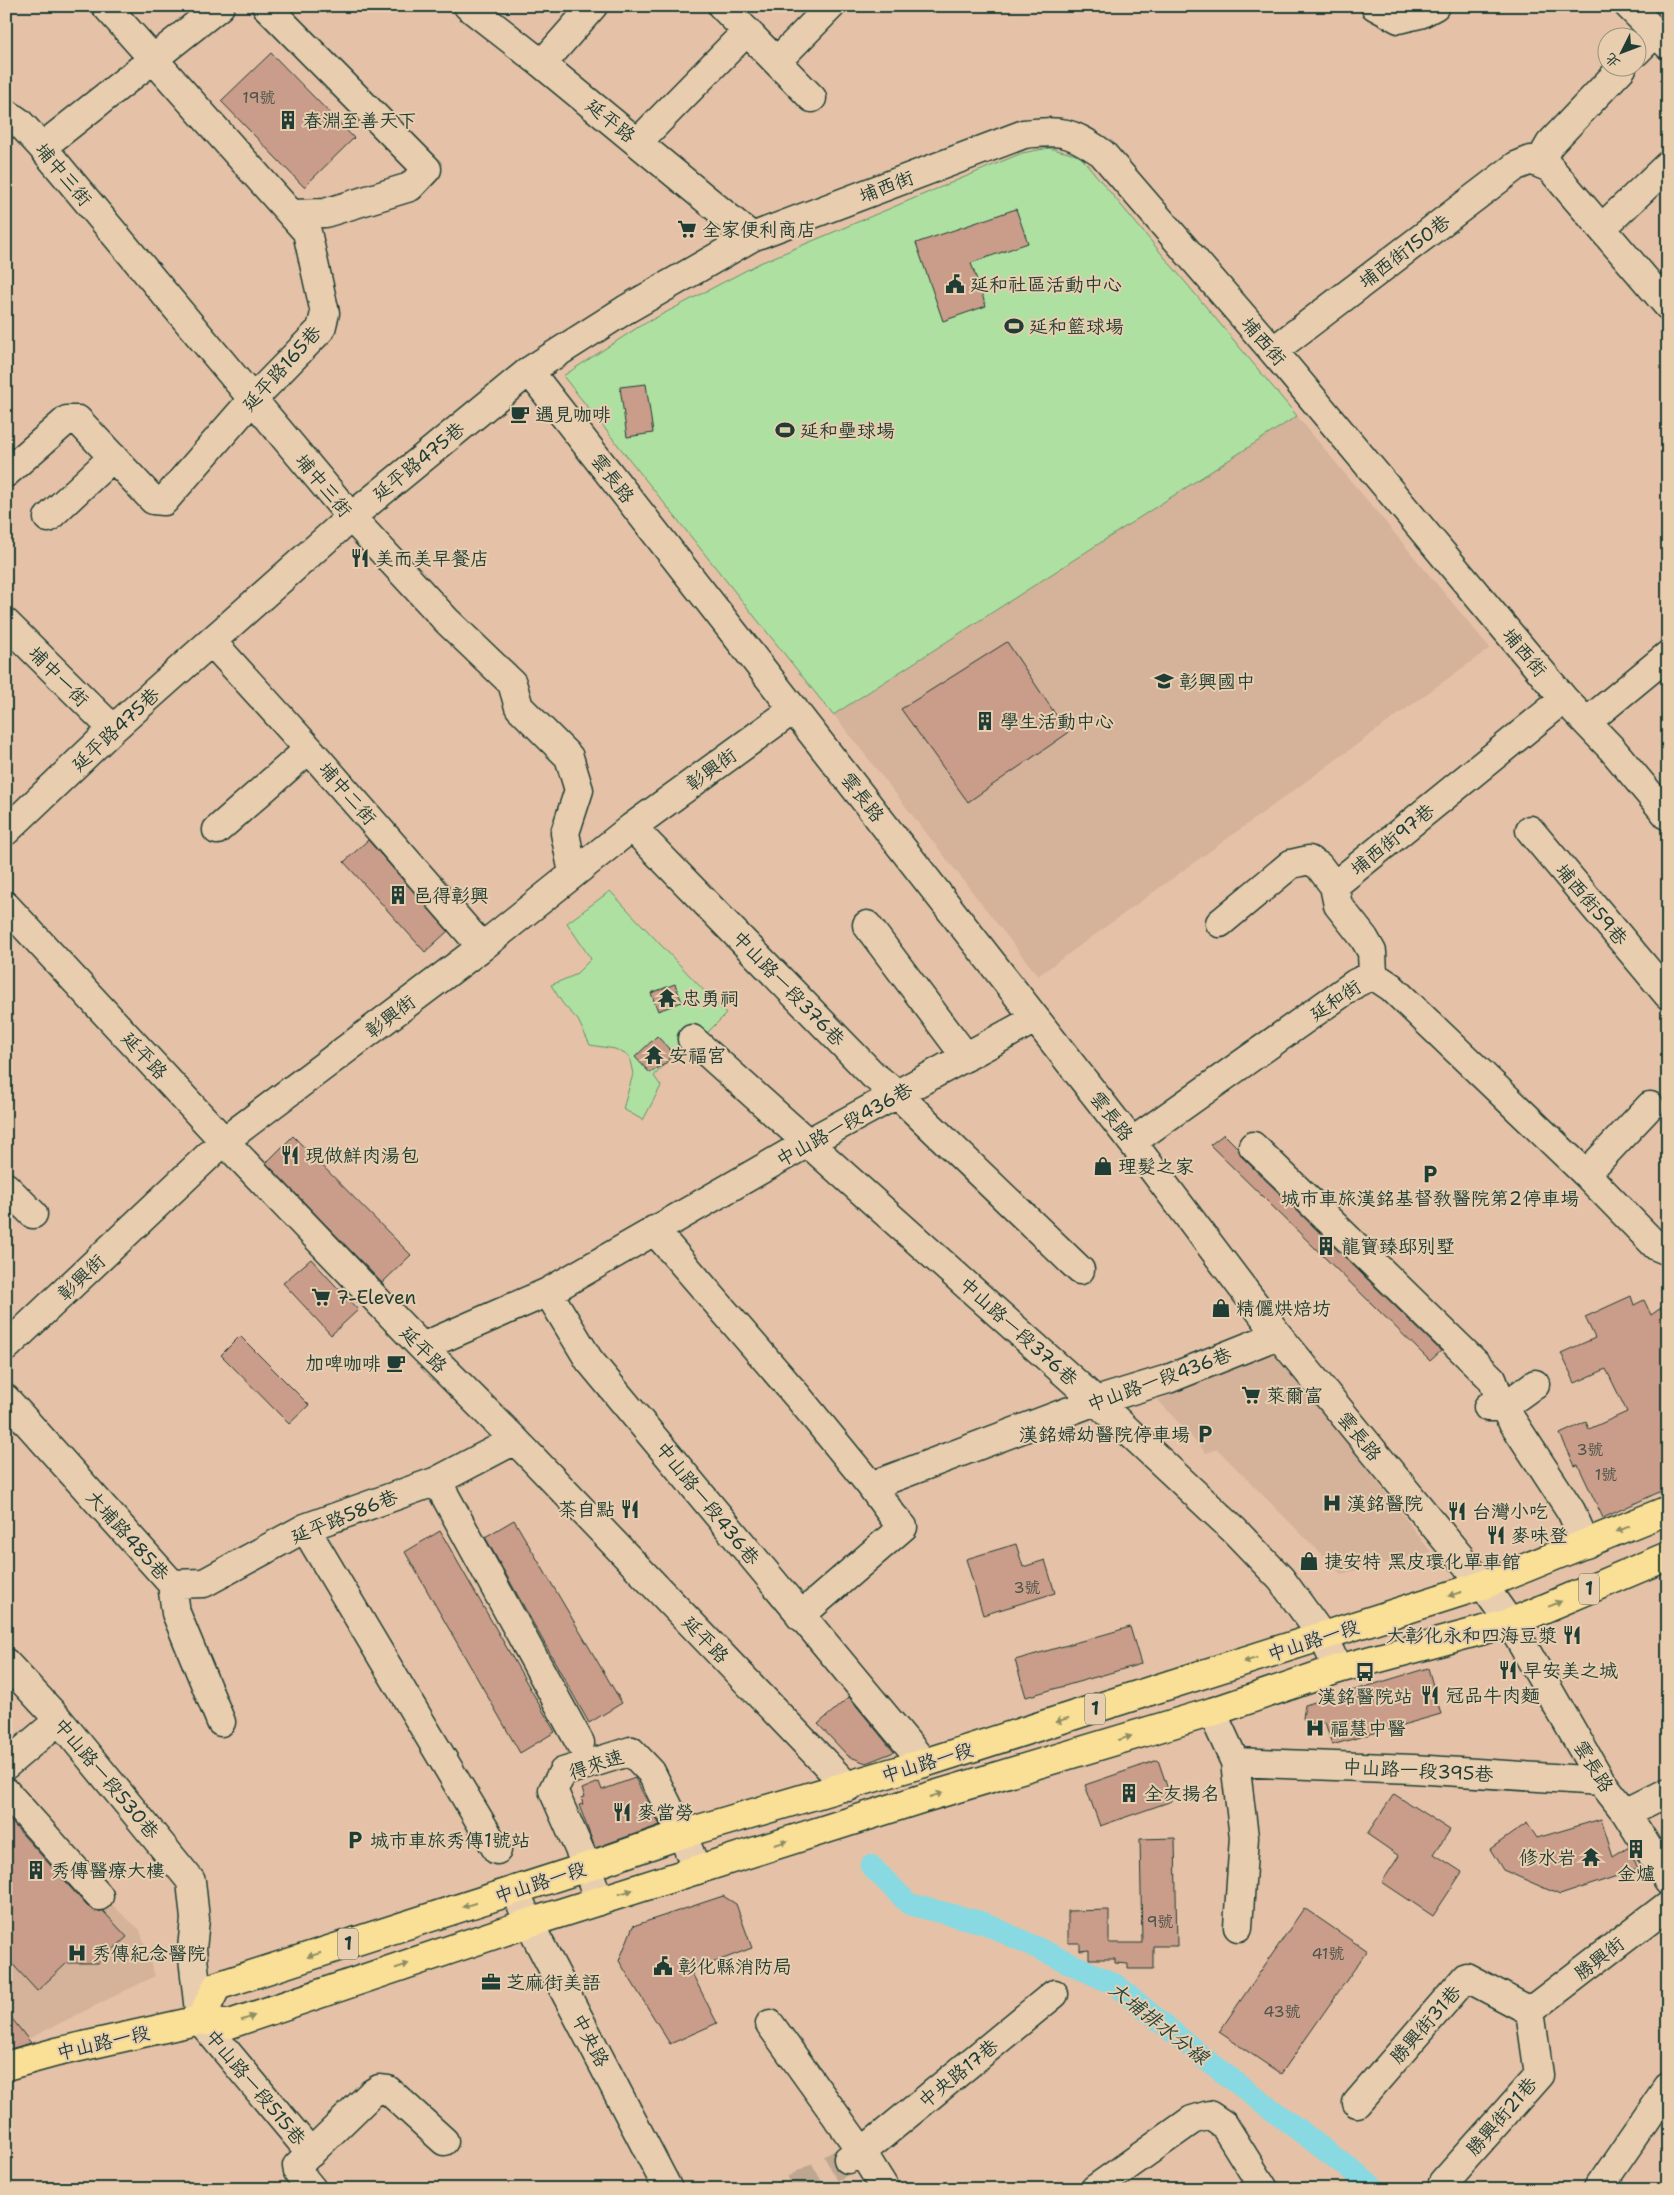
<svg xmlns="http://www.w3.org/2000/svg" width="1674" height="2195" font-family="'Shantell Sans','LXGW WenKai TC',sans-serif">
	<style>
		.built { fill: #d5b29a }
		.green { fill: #ade0a1; stroke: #668e6a }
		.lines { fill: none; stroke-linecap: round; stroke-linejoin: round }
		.stream { stroke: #5e9b9c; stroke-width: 6 }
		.canal { stroke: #88d9e2; stroke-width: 22 }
		.building { fill: #ca9c8a; stroke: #1f3d34 }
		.minor-tunnel { stroke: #bda790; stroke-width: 28; stroke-dasharray: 28 14; stroke-linecap: butt }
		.minor-casing { stroke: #1f3d34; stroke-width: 31 }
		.major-casing { stroke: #1f3d34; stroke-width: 31 }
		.minor { stroke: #e8ceaf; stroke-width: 28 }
		.major { stroke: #fadf96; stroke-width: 28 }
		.oneway { fill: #8c8e65 }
		.labels { text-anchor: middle; stroke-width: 4; stroke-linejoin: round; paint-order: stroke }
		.number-label { font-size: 16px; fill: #4a554a }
		.shield { fill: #e8ceaf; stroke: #5b6859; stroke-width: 1 }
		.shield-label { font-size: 18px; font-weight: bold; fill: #1f3d34 }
		.poi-label { font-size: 19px; fill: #1f3d34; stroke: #e8ceaf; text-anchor: start }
		.street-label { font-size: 19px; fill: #1f3d34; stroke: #e8ceaf }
		.water-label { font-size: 20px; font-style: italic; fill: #24453d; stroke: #e8ceaf }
	</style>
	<rect width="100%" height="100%" fill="#e5c2a7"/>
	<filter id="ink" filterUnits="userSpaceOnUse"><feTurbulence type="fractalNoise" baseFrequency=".02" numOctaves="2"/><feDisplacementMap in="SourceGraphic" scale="10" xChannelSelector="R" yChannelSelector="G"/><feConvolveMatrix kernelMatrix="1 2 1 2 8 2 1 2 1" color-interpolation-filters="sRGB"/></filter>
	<g filter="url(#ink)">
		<path class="built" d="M1297 416 1490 648 1038 976 834 715Z
			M1276 1350 1431 1552 1341 1574 1217 1449 1206 1453 1158 1400Z
			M6 1810 140 1930 155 1976 6 2050Z"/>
		<path class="green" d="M1049 148 1080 156 1297 416 833 715 563 376 640 326 760 263 1022 153Z
			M610 891 726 1014 698 1042 684 1043 654 1076 661 1086 643 1120 623 1109 633 1074 629 1056 615 1049 590 1045 578 1020 563 1004 551 985 575 975 591 959 567 923Z"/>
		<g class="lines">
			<path class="stream" d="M1655 6 1668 18"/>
			<path class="canal" d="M871 1866 909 1904 984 1923 1116 1985 1204 2058 1376 2189"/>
		</g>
		<path class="building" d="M271 53 354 138 304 187 221 101Z
			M1016 209 1028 243 971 263 986 306 943 321 916 243Z
			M646 384 653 433 627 437 620 387Z
			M1007 642 1068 733 968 802 901 709Z
			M368 840 448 931 425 952 344 862Z
			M675 984 682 1002 658 1011 651 993Z
			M657 1036 673 1053 665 1064 650 1073 635 1057Z
			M1224 1134 1238 1148 1242 1157 1441 1351 1430 1361 1210 1145Z
			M293 1136 411 1255 382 1283 266 1163Z
			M311 1259 358 1310 331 1335 283 1283Z
			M1631 1296 1634 1305 1644 1300 1651 1315 1668 1303V1488L1603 1518 1578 1465 1575 1466 1560 1434 1586 1422 1589 1429 1627 1412 1606 1369 1575 1383 1561 1353 1595 1338 1585 1317Z
			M240 1336 309 1405 289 1424 221 1355Z
			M514 1520 622 1703 589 1723 485 1537Z
			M440 1531 555 1732 520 1753 405 1552Z
			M1016 1544 1023 1567 1045 1560 1055 1593 983 1615 966 1559Z
			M1130 1627 1141 1664 1026 1697 1015 1660Z
			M1428 1668 1441 1714 1332 1745 1325 1722 1314 1725 1307 1723 1303 1718 1305 1705Z
			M849 1697 894 1752 866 1763 848 1756 818 1724Z
			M1158 1760 1172 1801 1100 1826 1085 1785Z
			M635 1778 660 1825 595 1848 579 1805 583 1804 581 1798 585 1797 582 1789 599 1782 602 1790Z
			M1394 1794 1450 1830 1434 1854 1462 1872 1433 1916 1382 1882 1399 1856 1367 1834Z
			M6 1816 87 1906 95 1911H103L127 1937 98 1963H67L37 1991 6 1957Z
			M1601 1819 1613 1857 1629 1847 1638 1869 1560 1895 1503 1870 1490 1849 1527 1823 1537 1838Z
			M1175 1838 1177 1946H1153V1969H1128V1964L1115 1963V1959H1089V1950L1080 1951V1943H1068V1911L1109 1910V1943H1142L1140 1839Z
			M723 1896 736 1904 752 1948 691 1971 717 2023 670 2044 619 1961 633 1926Z
			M1304 1908 1367 1951 1281 2074 1219 2032Z
			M6 2011 31 2043 6 2050Z"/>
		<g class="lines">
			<path class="minor-tunnel" d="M794 2189 848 2159"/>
			<g class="minor-casing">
				<path id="minor" d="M266 6 427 169 410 187 325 213 292 214
					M468 6 542 64 752 237
					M722 6 812 98
					M1375 6 1399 19 1420 14 1435 6
					M1629 6 1668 45
					M1636 52 1655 33
					M777 61 831 6
					M542 64 593 6
					M6 113 19 122 42 147 351 517 447 621 512 683 519 707 569 757 579 790 565 833 573 873
					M638 142 747 31
					M42 147 220 6
					M1539 163 1550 144 1622 68
					M1603 227 1668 165
					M1273 351 1516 166 1531 160 1550 168 1668 306
					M529 371 1132 1142 1278 1335 1483 1585 1510 1623 1601 1781 1626 1813 1668 1880
					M6 473 67 420H78L153 500 164 501 252 400 321 329 325 313 307 232 106 6
					M48 518 113 457
					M6 623 113 729
					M212 642 309 749 482 947
					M1587 722 1668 655
					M632 827 873 1075 898 1095 1080 1270
					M217 830 309 749
					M1530 830 1668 995
					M6 831 113 729 351 517 529 371 625 310 752 237 1024 134C1062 130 1070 131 1102 153L1273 351 1564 699 1612 749 1668 816
					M1334 886 1564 699
					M6 906 224 1141 422 1347 515 1440 848 1787
					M1220 923 1291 864 1309 860 1319 866 1334 886 1338 905 1364 938 1372 952 1373 975
					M867 925 966 1057
					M692 1039 1096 1401 1234 1530 1281 1579 1323 1637 1338 1669
					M1132 1142 1356 983 1373 975 1391 987 1586 1174 1656 1246 1668 1251
					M1253 1146 1492 1379 1503 1407H1488
					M1586 1174 1650 1106
					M6 1187 33 1214
					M654 1230 799 1398 871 1486 1096 1401 1168 1379 1278 1335
					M548 1292 589 1360 924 1763
					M6 1347 224 1141 482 947 632 827 794 709
					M422 1347 548 1292 809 1142 1035 1019
					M1535 1384 1503 1407 1571 1511 1586 1544
					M6 1399 172 1584 176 1613 221 1722
					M437 1481 580 1743
					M305 1528 497 1850
					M172 1584 204 1583 305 1528 437 1481 515 1440
					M800 1616 903 1527 893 1516 871 1486
					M6 1663 59 1720 191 1881 195 1919 192 1949 200 2020 311 2153
					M1212 1712 1235 1762 1244 1837 1238 1927
					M1235 1762 1413 1769 1601 1781
					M6 1765 59 1720
					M6 1792 99 1896
					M1626 1813 1668 1792
					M515 1890 529 1923 668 2189
					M599 1901 587 1867 553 1790 563 1772 631 1751 651 1772 682 1834 697 1870
					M1530 2011 1668 1905
					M770 2024 862 2152 885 2189
					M1357 2103 1466 1977 1530 2011
					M848 2159 862 2152 1054 1994
					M1443 2183 1539 2075 1530 2011
					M312 2189 298 2172 297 2166 371 2094 379 2089 388 2090 444 2141
					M1095 2189 1192 2120 1209 2115 1224 2125 1264 2189
					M1598 2189 1668 2087"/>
			</g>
			<g class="major-casing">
				<path id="major" d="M200 2020 217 1986 587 1867 682 1834 924 1763 1483 1585 1668 1510
					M6 2066 57 2052 200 2020 230 2024 529 1923 921 1799 1212 1712 1338 1669 1510 1623 1668 1556"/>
			</g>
			<use href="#minor" class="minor"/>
			<use href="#major" class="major"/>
		</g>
		<defs><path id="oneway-solid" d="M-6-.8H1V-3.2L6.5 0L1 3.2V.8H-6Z" transform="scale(1.25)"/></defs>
		<g class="oneway">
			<use href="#oneway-solid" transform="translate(1623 1529) rotate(158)"/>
			<use href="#oneway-solid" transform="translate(1455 1594) rotate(162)"/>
			<use href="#oneway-solid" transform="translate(1555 1604) rotate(-23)"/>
			<use href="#oneway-solid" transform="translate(1250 1660) rotate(162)"/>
			<use href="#oneway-solid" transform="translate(1062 1720) rotate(162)"/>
			<use href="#oneway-solid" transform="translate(1125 1738) rotate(-17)"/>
			<use href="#oneway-solid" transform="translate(936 1795) rotate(-17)"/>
			<use href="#oneway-solid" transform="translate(781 1843) rotate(-18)"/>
			<use href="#oneway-solid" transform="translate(626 1892) rotate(-18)"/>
			<use href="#oneway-solid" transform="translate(469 1905) rotate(162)"/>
			<use href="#oneway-solid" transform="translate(314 1955) rotate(162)"/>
			<use href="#oneway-solid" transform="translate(402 1966) rotate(-19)"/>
			<use href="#oneway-solid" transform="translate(248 2018) rotate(-19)"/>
		</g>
	</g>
	<defs>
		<g id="building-bare" transform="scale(1.5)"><path d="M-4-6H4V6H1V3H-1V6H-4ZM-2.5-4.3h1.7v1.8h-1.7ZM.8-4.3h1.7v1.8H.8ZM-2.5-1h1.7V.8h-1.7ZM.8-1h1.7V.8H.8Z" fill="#1f3d34" stroke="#e8ceaf" stroke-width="2.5" paint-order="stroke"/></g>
		<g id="supermarket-bare" transform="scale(1.5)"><path d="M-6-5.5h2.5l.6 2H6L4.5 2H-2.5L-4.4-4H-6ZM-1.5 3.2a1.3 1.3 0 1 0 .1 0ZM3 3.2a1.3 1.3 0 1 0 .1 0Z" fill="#1f3d34" stroke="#e8ceaf" stroke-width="2.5" paint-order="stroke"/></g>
		<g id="civic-bare" transform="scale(1.5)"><path d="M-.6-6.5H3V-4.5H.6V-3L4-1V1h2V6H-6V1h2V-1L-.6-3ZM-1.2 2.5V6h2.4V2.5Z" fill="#1f3d34" stroke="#e8ceaf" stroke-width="2.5" paint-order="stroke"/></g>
		<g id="stadium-bare" transform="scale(1.5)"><path d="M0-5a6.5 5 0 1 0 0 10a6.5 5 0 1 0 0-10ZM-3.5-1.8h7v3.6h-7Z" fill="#1f3d34" stroke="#e8ceaf" stroke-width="2.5" paint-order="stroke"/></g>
		<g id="cafe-bare" transform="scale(1.5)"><path d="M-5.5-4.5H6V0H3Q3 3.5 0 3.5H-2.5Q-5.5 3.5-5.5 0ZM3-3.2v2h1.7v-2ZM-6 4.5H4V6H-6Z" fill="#1f3d34" stroke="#e8ceaf" stroke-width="2.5" paint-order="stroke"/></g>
		<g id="restaurant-bare" transform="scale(1.5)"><path d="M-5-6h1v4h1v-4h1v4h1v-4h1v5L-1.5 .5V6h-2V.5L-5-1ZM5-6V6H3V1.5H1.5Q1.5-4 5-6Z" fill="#1f3d34" stroke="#e8ceaf" stroke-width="2.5" paint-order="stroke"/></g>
		<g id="school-bare" transform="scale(1.5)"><path d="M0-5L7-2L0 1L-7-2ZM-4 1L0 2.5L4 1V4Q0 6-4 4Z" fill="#1f3d34" stroke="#e8ceaf" stroke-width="2.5" paint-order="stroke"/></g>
		<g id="temple-bare" transform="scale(1.5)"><path d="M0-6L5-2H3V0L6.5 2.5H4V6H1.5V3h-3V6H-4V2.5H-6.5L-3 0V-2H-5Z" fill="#1f3d34" stroke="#e8ceaf" stroke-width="2.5" paint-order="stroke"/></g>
		<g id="shop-bare" transform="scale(1.5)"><path d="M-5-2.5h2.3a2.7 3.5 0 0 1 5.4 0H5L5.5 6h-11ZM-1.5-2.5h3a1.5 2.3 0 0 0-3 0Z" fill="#1f3d34" stroke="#e8ceaf" stroke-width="2.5" paint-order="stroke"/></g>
		<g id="parking-bare" transform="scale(1.5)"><path d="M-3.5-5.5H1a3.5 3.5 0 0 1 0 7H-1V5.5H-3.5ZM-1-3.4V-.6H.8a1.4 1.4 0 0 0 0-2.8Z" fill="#1f3d34" stroke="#e8ceaf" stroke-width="2.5" paint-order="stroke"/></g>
		<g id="hospital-bare" transform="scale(1.5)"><path d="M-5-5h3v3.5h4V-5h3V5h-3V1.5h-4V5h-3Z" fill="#1f3d34" stroke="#e8ceaf" stroke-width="2.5" paint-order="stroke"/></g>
		<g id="bus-bare" transform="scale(1.5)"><path d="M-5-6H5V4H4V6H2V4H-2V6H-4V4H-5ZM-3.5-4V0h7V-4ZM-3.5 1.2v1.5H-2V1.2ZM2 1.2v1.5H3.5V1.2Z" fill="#1f3d34" stroke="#e8ceaf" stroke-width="2.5" paint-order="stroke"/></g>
		<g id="office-bare" transform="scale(1.5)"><path d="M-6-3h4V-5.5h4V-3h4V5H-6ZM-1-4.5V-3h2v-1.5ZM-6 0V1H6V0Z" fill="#1f3d34" stroke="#e8ceaf" stroke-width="2.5" paint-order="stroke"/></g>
	</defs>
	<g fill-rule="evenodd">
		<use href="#building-bare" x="288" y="120"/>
		<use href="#supermarket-bare" x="687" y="229"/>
		<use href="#civic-bare" x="955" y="284"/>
		<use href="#stadium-bare" x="1014" y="326"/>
		<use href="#cafe-bare" x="520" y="414"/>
		<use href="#stadium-bare" x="785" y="430"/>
		<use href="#restaurant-bare" x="360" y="558"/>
		<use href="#school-bare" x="1164" y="681"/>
		<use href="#building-bare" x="985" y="721"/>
		<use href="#building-bare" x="398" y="895"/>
		<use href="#temple-bare" x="667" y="998"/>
		<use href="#temple-bare" x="654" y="1055"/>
		<use href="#restaurant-bare" x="290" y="1155"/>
		<use href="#shop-bare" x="1103" y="1166"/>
		<use href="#parking-bare" x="1430" y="1174"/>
		<use href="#building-bare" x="1326" y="1246"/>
		<use href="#supermarket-bare" x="321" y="1297"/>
		<use href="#shop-bare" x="1221" y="1308"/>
		<use href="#cafe-bare" x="396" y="1363"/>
		<use href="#supermarket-bare" x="1251" y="1395"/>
		<use href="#parking-bare" x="1205" y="1434"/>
		<use href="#hospital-bare" x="1332" y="1503"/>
		<use href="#restaurant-bare" x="630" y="1509"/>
		<use href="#restaurant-bare" x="1457" y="1511"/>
		<use href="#restaurant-bare" x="1496" y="1535"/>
		<use href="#shop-bare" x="1309" y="1561"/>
		<use href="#restaurant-bare" x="1572" y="1635"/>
		<use href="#restaurant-bare" x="1508" y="1670"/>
		<use href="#bus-bare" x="1365" y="1672"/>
		<use href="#restaurant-bare" x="1430" y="1695"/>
		<use href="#hospital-bare" x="1315" y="1728"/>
		<use href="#building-bare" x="1129" y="1793"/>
		<use href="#restaurant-bare" x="622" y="1812"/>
		<use href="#parking-bare" x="355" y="1840"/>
		<use href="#building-bare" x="1636" y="1849"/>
		<use href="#temple-bare" x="1591" y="1857"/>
		<use href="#building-bare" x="36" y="1870"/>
		<use href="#hospital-bare" x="77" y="1953"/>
		<use href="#civic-bare" x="663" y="1966"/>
		<use href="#office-bare" x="491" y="1982"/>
	</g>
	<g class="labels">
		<g class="number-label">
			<text x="259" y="103">19號</text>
			<text x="1590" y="1455">3號</text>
			<text x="1606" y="1480">1號</text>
			<text x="1027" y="1593">3號</text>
			<text x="1160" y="1927">9號</text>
			<text x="1328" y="1959">41號</text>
			<text x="1282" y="2017">43號</text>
		</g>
		<g class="shield">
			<rect x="1579" y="1573.5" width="20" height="31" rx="4"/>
			<rect x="1085" y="1693.5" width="20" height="31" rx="4"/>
			<rect x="338" y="1928.5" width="20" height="31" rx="4"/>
		</g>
		<g class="shield-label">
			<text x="1589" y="1595">1</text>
			<text x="1095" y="1715">1</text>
			<text x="348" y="1950">1</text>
		</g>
		<g class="poi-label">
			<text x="303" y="127">春淵至善天下</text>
			<text x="702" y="236">全家便利商店</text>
			<text x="970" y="291">延和社區活動中心</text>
			<text x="1029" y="333">延和籃球場</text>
			<text x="535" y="421">遇見咖啡</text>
			<text x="800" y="437">延和壘球場</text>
			<text x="375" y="565">美而美早餐店</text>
			<text x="1179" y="688">彰興國中</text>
			<text x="1000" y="728">學生活動中心</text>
			<text x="413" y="902">邑得彰興</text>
			<text x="682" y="1005">忠勇祠</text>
			<text x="669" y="1062">安福宮</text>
			<text x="305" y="1162">現做鮮肉湯包</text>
			<text x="1118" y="1173">理髮之家</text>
			<text x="1430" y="1205" text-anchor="middle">城市車旅漢銘基督教醫院第2停車場</text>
			<text x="1341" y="1253">龍寶臻邸別墅</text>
			<text x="336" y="1304">7-Eleven</text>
			<text x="1236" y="1315">精儷烘焙坊</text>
			<text x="381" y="1370" text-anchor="end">加啤咖啡</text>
			<text x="1266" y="1402">萊爾富</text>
			<text x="1190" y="1441" text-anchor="end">漢銘婦幼醫院停車場</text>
			<text x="1347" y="1510">漢銘醫院</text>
			<text x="615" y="1516" text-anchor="end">茶自點</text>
			<text x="1472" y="1518">台灣小吃</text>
			<text x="1511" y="1542">麥味登</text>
			<text x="1324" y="1568">捷安特 黑皮環化單車館</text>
			<text x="1557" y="1642" text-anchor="end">大彰化永和四海豆漿</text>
			<text x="1523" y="1677">早安美之城</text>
			<text x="1445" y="1702">冠品牛肉麵</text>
			<text x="1365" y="1703" text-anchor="middle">漢銘醫院站</text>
			<text x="1330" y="1735">福慧中醫</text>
			<text x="1144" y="1800">全友揚名</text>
			<text x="637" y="1819">麥當勞</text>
			<text x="370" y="1847">城市車旅秀傳1號站</text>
			<text x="1576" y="1864" text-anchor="end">修水岩</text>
			<text x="51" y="1877">秀傳醫療大樓</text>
			<text x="1636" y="1880" text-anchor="middle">金爐</text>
			<text x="92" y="1960">秀傳紀念醫院</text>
			<text x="678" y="1973">彰化縣消防局</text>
			<text x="506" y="1989">芝麻街美語</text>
		</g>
		<g class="street-label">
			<text transform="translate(611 120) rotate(39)" y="7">延平路</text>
			<text transform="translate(64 174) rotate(50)" y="7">埔中三街</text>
			<text transform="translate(886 186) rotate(-21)" y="7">埔西街</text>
			<text transform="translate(1404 251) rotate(-37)" y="7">埔西街150巷</text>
			<text transform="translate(1264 341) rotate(49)" y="7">埔西街</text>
			<text transform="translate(281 368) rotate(-48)" y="7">延平路165巷</text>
			<text transform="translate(418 461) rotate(-39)" y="7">延平路475巷</text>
			<text transform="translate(613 478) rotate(52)" y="7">雲長路</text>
			<text transform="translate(324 485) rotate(50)" y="7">埔中三街</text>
			<text transform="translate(1525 652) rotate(50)" y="7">埔西街</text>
			<text transform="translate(59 676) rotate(45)" y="7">埔中一街</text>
			<text transform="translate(115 729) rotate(-43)" y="7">延平路475巷</text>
			<text transform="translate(711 769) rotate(-36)" y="7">彰興街</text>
			<text transform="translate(348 793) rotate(49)" y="7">埔中二街</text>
			<text transform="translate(863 797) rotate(52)" y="7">雲長路</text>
			<text transform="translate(1392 839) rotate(-39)" y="7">埔西街97巷</text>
			<text transform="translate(1592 904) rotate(50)" y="7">埔西街59巷</text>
			<text transform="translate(789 988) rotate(46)" y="7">中山路一段376巷</text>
			<text transform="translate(1335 1000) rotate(-34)" y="7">延和街</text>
			<text transform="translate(390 1016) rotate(-37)" y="7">彰興街</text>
			<text transform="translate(145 1055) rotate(47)" y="7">延平路</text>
			<text transform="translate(1112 1116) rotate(52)" y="7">雲長路</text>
			<text transform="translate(844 1124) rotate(-29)" y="7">中山路一段436巷</text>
			<text transform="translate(81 1277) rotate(-44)" y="7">彰興街</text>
			<text transform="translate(1019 1331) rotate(42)" y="7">中山路一段376巷</text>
			<text transform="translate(424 1349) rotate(45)" y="7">延平路</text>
			<text transform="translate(1159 1379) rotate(-20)" y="7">中山路一段436巷</text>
			<text transform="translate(1360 1436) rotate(51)" y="7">雲長路</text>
			<text transform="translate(708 1503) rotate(51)" y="7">中山路一段436巷</text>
			<text transform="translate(344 1516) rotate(-22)" y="7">延平路586巷</text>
			<text transform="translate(128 1535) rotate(48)" y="7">大埔路485巷</text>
			<text transform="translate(706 1639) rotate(46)" y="7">延平路</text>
			<text transform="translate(1313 1640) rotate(-18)" y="7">中山路一段</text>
			<text transform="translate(927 1762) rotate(-17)" y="7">中山路一段</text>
			<text transform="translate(596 1764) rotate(-18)" y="7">得來速</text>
			<text transform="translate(1594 1766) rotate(58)" y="7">雲長路</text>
			<text transform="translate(1418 1770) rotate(3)" y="7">中山路一段395巷</text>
			<text transform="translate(107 1778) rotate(50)" y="7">中山路一段530巷</text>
			<text transform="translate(540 1882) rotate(-18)" y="7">中山路一段</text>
			<text transform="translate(1599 1958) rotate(-38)" y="7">勝興街</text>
			<text transform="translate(1425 2024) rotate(-49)" y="7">勝興街31巷</text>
			<text transform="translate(591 2040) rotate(62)" y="7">中央路</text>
			<text transform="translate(103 2042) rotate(-13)" y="7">中山路一段</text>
			<text transform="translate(958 2073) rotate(-39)" y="7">中央路17巷</text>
			<text transform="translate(256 2087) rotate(50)" y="7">中山路一段515巷</text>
			<text transform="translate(1501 2116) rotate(-49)" y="7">勝興街21巷</text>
		</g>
		<g class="water-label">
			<text transform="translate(1159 2023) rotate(38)" y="7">大埔排水分線</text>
		</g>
	</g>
	<rect width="1674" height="2195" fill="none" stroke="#e8ceaf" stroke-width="25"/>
	<rect x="12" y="12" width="1649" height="2170" fill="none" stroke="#1f3d34" stroke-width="2" filter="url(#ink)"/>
	<g transform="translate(1622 52) rotate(228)"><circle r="24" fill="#e8ceaf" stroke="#98947e"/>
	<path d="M0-4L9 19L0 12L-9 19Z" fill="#1f3d34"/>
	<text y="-8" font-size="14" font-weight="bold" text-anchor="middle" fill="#1f3d34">北</text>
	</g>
</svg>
